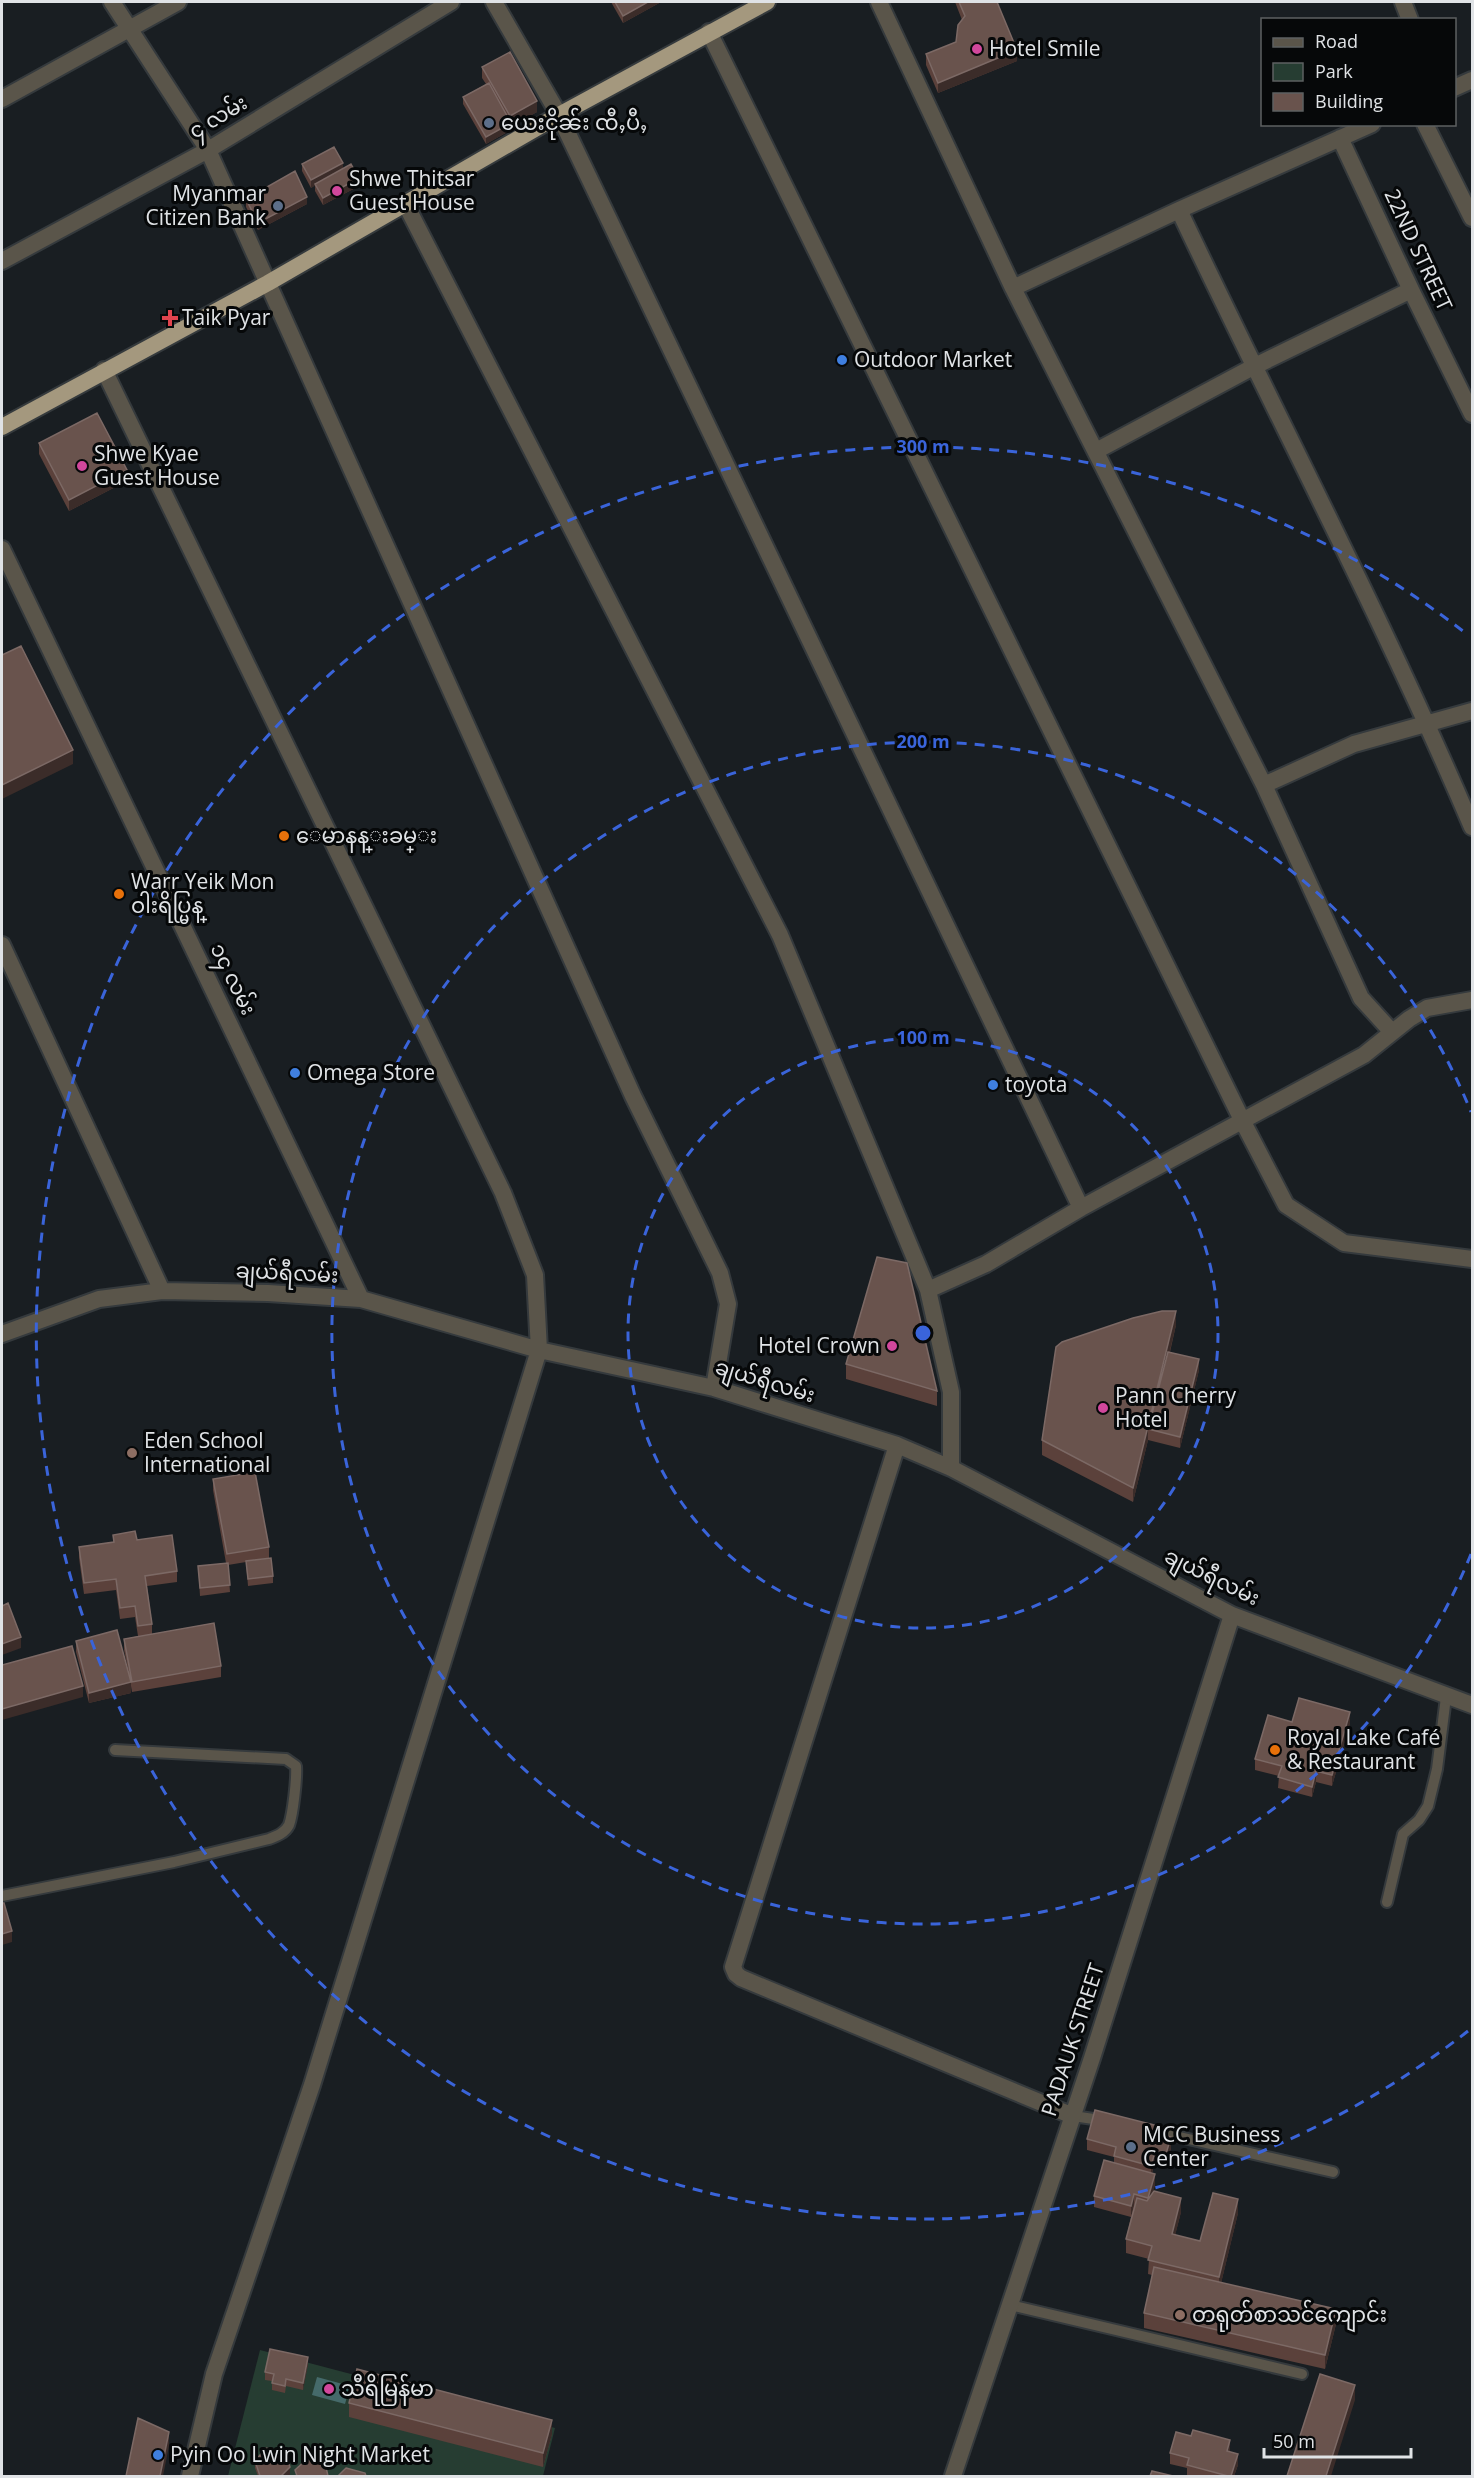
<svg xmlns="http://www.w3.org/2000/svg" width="1474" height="2478" font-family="'Open Sans','Noto Sans Myanmar',sans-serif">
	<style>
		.green { fill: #263d32 }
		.water { fill: #456a6a }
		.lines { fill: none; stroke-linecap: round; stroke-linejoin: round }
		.service-casing { stroke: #353a3d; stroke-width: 14 }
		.minor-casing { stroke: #353a3d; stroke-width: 20 }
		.trunk-casing { stroke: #353a3d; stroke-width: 20 }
		.service { stroke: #5a554a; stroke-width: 10 }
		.minor { stroke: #5a554a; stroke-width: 16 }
		.trunk { stroke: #a4987e; stroke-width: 16 }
		.wall { fill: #5b413b }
		.shaded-wall { fill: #3b2c29 }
		.building { fill: #69534d; stroke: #7c6965; stroke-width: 1.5 }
		.ring { fill: none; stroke: #3a64da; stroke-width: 3; stroke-dasharray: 10 8 }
		.hotel-dot { fill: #d1479c; stroke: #060809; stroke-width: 2 }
		.service-dot { fill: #5c6f8a; stroke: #060809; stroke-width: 2 }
		.health-dot { fill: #e0444e; stroke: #060809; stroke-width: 2 }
		.shop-dot { fill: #3f7fe0; stroke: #060809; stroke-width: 2 }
		.food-dot { fill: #e8710a; stroke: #060809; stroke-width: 2 }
		.education-dot { fill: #8d6e63; stroke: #060809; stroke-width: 2 }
		.labels { text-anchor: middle; stroke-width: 6; stroke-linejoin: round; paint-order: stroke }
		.poi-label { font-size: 21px; fill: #e0e3e6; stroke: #060809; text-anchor: start }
		.street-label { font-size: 21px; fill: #e0e3e6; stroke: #060809 }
		.centre { fill: #3a64da; stroke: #060809; stroke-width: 3 }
		.ring-label { font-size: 18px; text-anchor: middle; font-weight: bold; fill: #3a64da; stroke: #060809; stroke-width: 6; stroke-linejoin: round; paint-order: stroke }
	</style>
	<rect width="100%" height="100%" fill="#191e22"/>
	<path class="green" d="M260 2350 555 2428 543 2476H228Z"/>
	<path class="water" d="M317 2377 350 2386 345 2404 312 2395Z"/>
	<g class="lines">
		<g class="service-casing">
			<path id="service" d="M2 1896 174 1862 269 1839C277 1836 285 1833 289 1825 293 1814 297 1778 296 1766L286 1759 115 1750
				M1387 1902 1403 1834 1419 1820 1428 1806 1437 1769 1446 1697
				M1073 2116 1107 2121
				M1149 2130 1333 2172
				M1010 2305 1302 2374"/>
		</g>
		<g class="minor-casing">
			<path id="minor" d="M112 2 208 150 633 1096 720 1273 728 1304 714 1388
				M494 2 559 115 1081 1208
				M879 2 1013 288 1264 785 1361 998 1392 1032
				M1403 2 1410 20
				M709 32 1243 1122 1286 1205 1344 1243 1472 1259
				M1454 88 1472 80
				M2 99 178 2
				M1425 124 1472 218
				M1340 138 1411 290 1472 414
				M405 203 780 935 928 1290
				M1179 210C1276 416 1383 618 1472 827
				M2 261 208 150 451 2
				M1013 288 1179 210 1372 124
				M104 370 503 1193 535 1275 539 1350 312 2085 214 2374 190 2476
				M1096 451 1253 367 1411 290
				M2 549 361 1299
				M1264 785 1354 744 1472 711
				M2 945 162 1291
				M2 1334 99 1299 162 1291 268 1293 361 1299 539 1350 714 1388 897 1445 951 1468 1232 1615 1472 1705
				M897 1445 733 1967 736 1974 741 1978 1073 2116
				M951 1468V1392L928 1290 986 1264 1081 1208 1364 1055 1409 1019 1427 1008 1472 1000
				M953 2476 1092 2058 1232 1615"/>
		</g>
		<g class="trunk-casing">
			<path id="trunk" d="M2 427 268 283 559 115 767 2"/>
		</g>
		<use href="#service" class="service"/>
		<use href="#minor" class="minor"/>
		<use href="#trunk" class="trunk"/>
	</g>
	<path class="wall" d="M611 2H661L623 23Z
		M955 2H997L1017 61 938 93 926 65V54L956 42 962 20Z
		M482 67 537 112 511 126V130L486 144 463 104V97L486 84 482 78Z
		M302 164 343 169 359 186 323 205 315 191V185L311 188 302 171Z
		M246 199 307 204 258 230 246 207Z
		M39 443 127 481 69 511 39 454Z
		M1176 1325 1170 1352 1199 1370 1180 1448 1148 1440 1133 1502 1042 1455V1440Z
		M846 1364 937 1391V1406L846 1379Z
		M213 1479 269 1547V1558L251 1561 273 1576V1583L248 1586 246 1562 228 1565 230 1592 200 1596 198 1566 226 1563 213 1490Z
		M113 1535 137 1540 177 1571V1582L147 1586 152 1624V1634L221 1666V1677L132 1692 131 1686V1693L89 1703 76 1652V1641L129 1674 124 1650V1639L138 1636 135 1617 120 1619 116 1590 84 1594 79 1558V1547L113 1542Z
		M1292 1722 1350 1723 1332 1786 1316 1782 1312 1797 1278 1788 1279 1776 1255 1770V1759Z
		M1162 2134 1171 2148 1166 2165 1155 2162 1152 2173 1155 2185 1152 2193 1181 2212 1175 2235 1200 2241 1238 2213 1221 2283 1336 2324 1325 2369 1144 2328V2313L1152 2275 1148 2274 1149 2259 1126 2253V2239L1131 2217 1094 2207V2196L1114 2163V2157L1087 2150V2139Z
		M308 2364 303 2390 286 2386 285 2393 272 2390V2381L265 2380V2372Z
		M349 2403 552 2434 543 2467 349 2417Z
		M1230 2452 1238 2465 1234 2476H1187V2468L1170 2464V2453Z
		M255 2461 290 2475 288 2476H258L255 2468Z"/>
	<path class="shaded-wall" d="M648 2H661L623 23V16Z
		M1017 50V61L938 93V83Z
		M537 101V112L511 126V130L486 144V137L510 124V116Z
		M343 163V171L311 188V180Z
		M359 178V186L323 205V198Z
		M307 197V204L258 230V223Z
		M127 470V481L69 511V500Z
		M73 750V764L2 799V785Z
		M1176 1311V1325L1151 1430 1148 1429V1440L1133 1502V1488Z
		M1199 1359V1370L1180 1448V1437Z
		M21 1637V1648L2 1655V1644Z
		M131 1682V1693L89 1703V1693Z
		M83 1686V1697L2 1720V1709Z
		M1350 1712V1723L1332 1786V1775Z
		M1316 1771V1782L1312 1797V1787Z
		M12 1931V1942L2 1945V1934Z
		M1171 2137V2148L1166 2165V2154Z
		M1155 2152V2162L1151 2177V2166Z
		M1155 2174V2185L1148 2209V2198Z
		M1134 2194V2205L1131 2217V2206Z
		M1181 2198V2212L1172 2248V2234Z
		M1238 2199V2213L1219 2292V2277Z
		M1336 2309V2324L1325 2369V2355Z
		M308 2357V2364L303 2390V2383Z
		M1355 2385V2400L1331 2476H1326Z
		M552 2420V2434L543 2467V2453Z
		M169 2432V2446L163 2476H160Z
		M1230 2440V2451L1227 2462V2451Z
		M1238 2454V2465L1234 2476H1231Z
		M290 2467V2475L288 2476H281Z"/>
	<path class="building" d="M615 2H648L623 16Z
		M959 2H997L1017 50 938 83 926 54 956 42 958 25 965 16Z
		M510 52 537 101 510 116 482 67Z
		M489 83 511 123 486 137 463 97Z
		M334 147 343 163 311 180 302 164Z
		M351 164 359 178 323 198 315 184Z
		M295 171 307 197 258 223 246 199Z
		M97 413 127 470 69 500 39 443Z
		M21 646 73 750 2 785V655Z
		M877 1257 907 1263 937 1391 846 1364Z
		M1162 1311H1176L1133 1488 1042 1440 1056 1347 1062 1342 1133 1318Z
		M1168 1352 1199 1359 1180 1437 1148 1429Z
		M255 1472 269 1547 227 1554 213 1479Z
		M135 1531 137 1540 172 1535 177 1571 145 1576 152 1624 138 1626 135 1606 120 1608 116 1579 84 1583 79 1547 114 1542 113 1535Z
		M271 1558 273 1576 248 1579 246 1561Z
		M228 1563 230 1585 200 1588 198 1566Z
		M8 1603 21 1637 2 1644V1606Z
		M214 1623 221 1666 132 1682 124 1639Z
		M117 1630 131 1682 89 1693 76 1641Z
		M72 1646 83 1686 2 1709V1665Z
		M1299 1698 1350 1712 1332 1775 1316 1771 1312 1787 1278 1777 1282 1766 1255 1759 1268 1715 1292 1722Z
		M2 1903H4L12 1931 2 1934Z
		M1095 2110 1162 2127 1160 2134 1171 2137 1166 2154 1155 2152 1151 2166 1114 2156 1116 2147 1087 2139Z
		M1104 2160 1155 2174 1148 2198 1134 2194 1131 2206 1094 2196Z
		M1154 2191 1181 2198 1172 2234 1200 2241 1213 2193 1238 2199 1219 2277 1148 2260 1152 2246 1126 2239 1137 2198 1147 2201Z
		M1154 2267 1336 2309 1325 2355 1144 2313Z
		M270 2349 308 2357 303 2383 286 2379 285 2386 272 2383 274 2374 265 2372Z
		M357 2369 552 2420 543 2453 349 2403Z
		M1320 2374 1355 2385 1326 2476H1287Z
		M138 2418 169 2432 160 2476H126Z
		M1193 2430 1230 2440 1227 2451 1238 2454 1231 2476H1228L1187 2465 1189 2458 1170 2453 1176 2432 1191 2436Z
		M266 2448 285 2452 290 2467 281 2476H260L255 2461Z
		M307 2459 325 2463 328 2476H297L295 2470Z
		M346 2468 365 2473 366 2476H338Z
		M1152 2471 1173 2476H1150Z"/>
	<g class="ring">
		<circle cx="923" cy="1333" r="295"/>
		<path d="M1471 1554A591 591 0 1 1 1471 1112"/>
		<path d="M1468 2031A886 886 0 1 1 1468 635"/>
	</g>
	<g class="hotel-dot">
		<circle cx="977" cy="49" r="6"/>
		<circle cx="337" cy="191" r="6"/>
		<circle cx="82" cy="466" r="6"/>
		<circle cx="892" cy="1346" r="6"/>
		<circle cx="1103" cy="1408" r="6"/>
		<circle cx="329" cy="2389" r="6"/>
	</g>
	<g class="service-dot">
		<circle cx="489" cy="123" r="6"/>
		<circle cx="278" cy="206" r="6"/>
		<circle cx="1131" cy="2147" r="6"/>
	</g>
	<path class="health-dot" d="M167 309h6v6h6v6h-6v6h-6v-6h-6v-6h6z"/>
	<g class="shop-dot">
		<circle cx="842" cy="360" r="6"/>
		<circle cx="295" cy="1073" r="6"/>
		<circle cx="993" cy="1085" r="6"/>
		<circle cx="158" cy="2455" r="6"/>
	</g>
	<g class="food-dot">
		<circle cx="284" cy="836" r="6"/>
		<circle cx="119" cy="894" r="6"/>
		<circle cx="1275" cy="1750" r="6"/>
	</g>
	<g class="education-dot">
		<circle cx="132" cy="1453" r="6"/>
		<circle cx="1180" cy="2315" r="6"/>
	</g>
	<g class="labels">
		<g class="poi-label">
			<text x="989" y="56">Hotel Smile</text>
			<text x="501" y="130">ယေးငိုၼ်း ၸီႇပီႇ</text>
			<text x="349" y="186">Shwe Thitsar<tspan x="349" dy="24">Guest House</tspan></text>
			<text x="266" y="201" text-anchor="end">Myanmar<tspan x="266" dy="24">Citizen Bank</tspan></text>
			<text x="182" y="325">Taik Pyar</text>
			<text x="854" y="367">Outdoor Market</text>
			<text x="94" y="461">Shwe Kyae<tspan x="94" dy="24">Guest House</tspan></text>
			<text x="296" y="843">ေမာနန္းခမ္း</text>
			<text x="131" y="889">Warr Yeik Mon<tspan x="131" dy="24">ဝါးရိပ္မြန္</tspan></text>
			<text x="307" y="1080">Omega Store</text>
			<text x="1005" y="1092">toyota</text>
			<text x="880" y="1353" text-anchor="end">Hotel Crown</text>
			<text x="1115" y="1403">Pann Cherry<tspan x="1115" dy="24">Hotel</tspan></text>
			<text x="144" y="1448">Eden School<tspan x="144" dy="24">International</tspan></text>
			<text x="1287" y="1745">Royal Lake Café<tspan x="1287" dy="24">&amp; Restaurant</tspan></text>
			<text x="1143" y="2142">MCC Business<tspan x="1143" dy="24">Center</tspan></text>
			<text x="1192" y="2322">တရုတ်စာသင်ကျောင်း</text>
			<text x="341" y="2396">သီရိမြန်မာ</text>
			<text x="170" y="2462">Pyin Oo Lwin Night Market</text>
		</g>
		<g class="street-label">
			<text transform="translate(218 117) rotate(-31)" y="7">၄ လမ်း</text>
			<text transform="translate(1418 250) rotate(65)" y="7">22ND STREET</text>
			<text transform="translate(233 979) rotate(64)" y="7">၁၄ လမ်း</text>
			<text transform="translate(287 1273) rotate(3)" y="7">ချယ်ရီလမ်း</text>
			<text transform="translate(765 1381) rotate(17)" y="7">ချယ်ရီလမ်း</text>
			<text transform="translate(1212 1577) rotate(26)" y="7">ချယ်ရီလမ်း</text>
			<text transform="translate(1073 2040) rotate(-72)" y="7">PADAUK STREET</text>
		</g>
	</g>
	<circle cx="923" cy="1333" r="9" class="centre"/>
	<g class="ring-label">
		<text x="923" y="453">300 m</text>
		<text x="923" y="748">200 m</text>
		<text x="923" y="1044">100 m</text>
	</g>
	<rect width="1474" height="2478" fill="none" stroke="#e0e3e6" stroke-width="6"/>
	<rect x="1261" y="18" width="195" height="108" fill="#060809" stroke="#5d6061" stroke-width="1.5"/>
	<rect x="1273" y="38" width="30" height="9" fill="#5a554a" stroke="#5d6061" stroke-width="1.5"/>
	<text x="1315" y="48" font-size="18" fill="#e0e3e6">Road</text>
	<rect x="1273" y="63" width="30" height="18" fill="#263d32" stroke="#5d6061" stroke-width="1.5"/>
	<text x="1315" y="78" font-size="18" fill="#e0e3e6">Park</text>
	<rect x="1273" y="93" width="30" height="18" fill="#69534d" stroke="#5d6061" stroke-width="1.5"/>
	<text x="1315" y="108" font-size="18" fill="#e0e3e6">Building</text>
	<path d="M1264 2448v9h147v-9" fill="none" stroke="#e0e3e6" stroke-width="3"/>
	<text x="1273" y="2448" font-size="18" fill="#e0e3e6" stroke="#060809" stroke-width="4.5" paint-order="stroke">50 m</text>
</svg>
